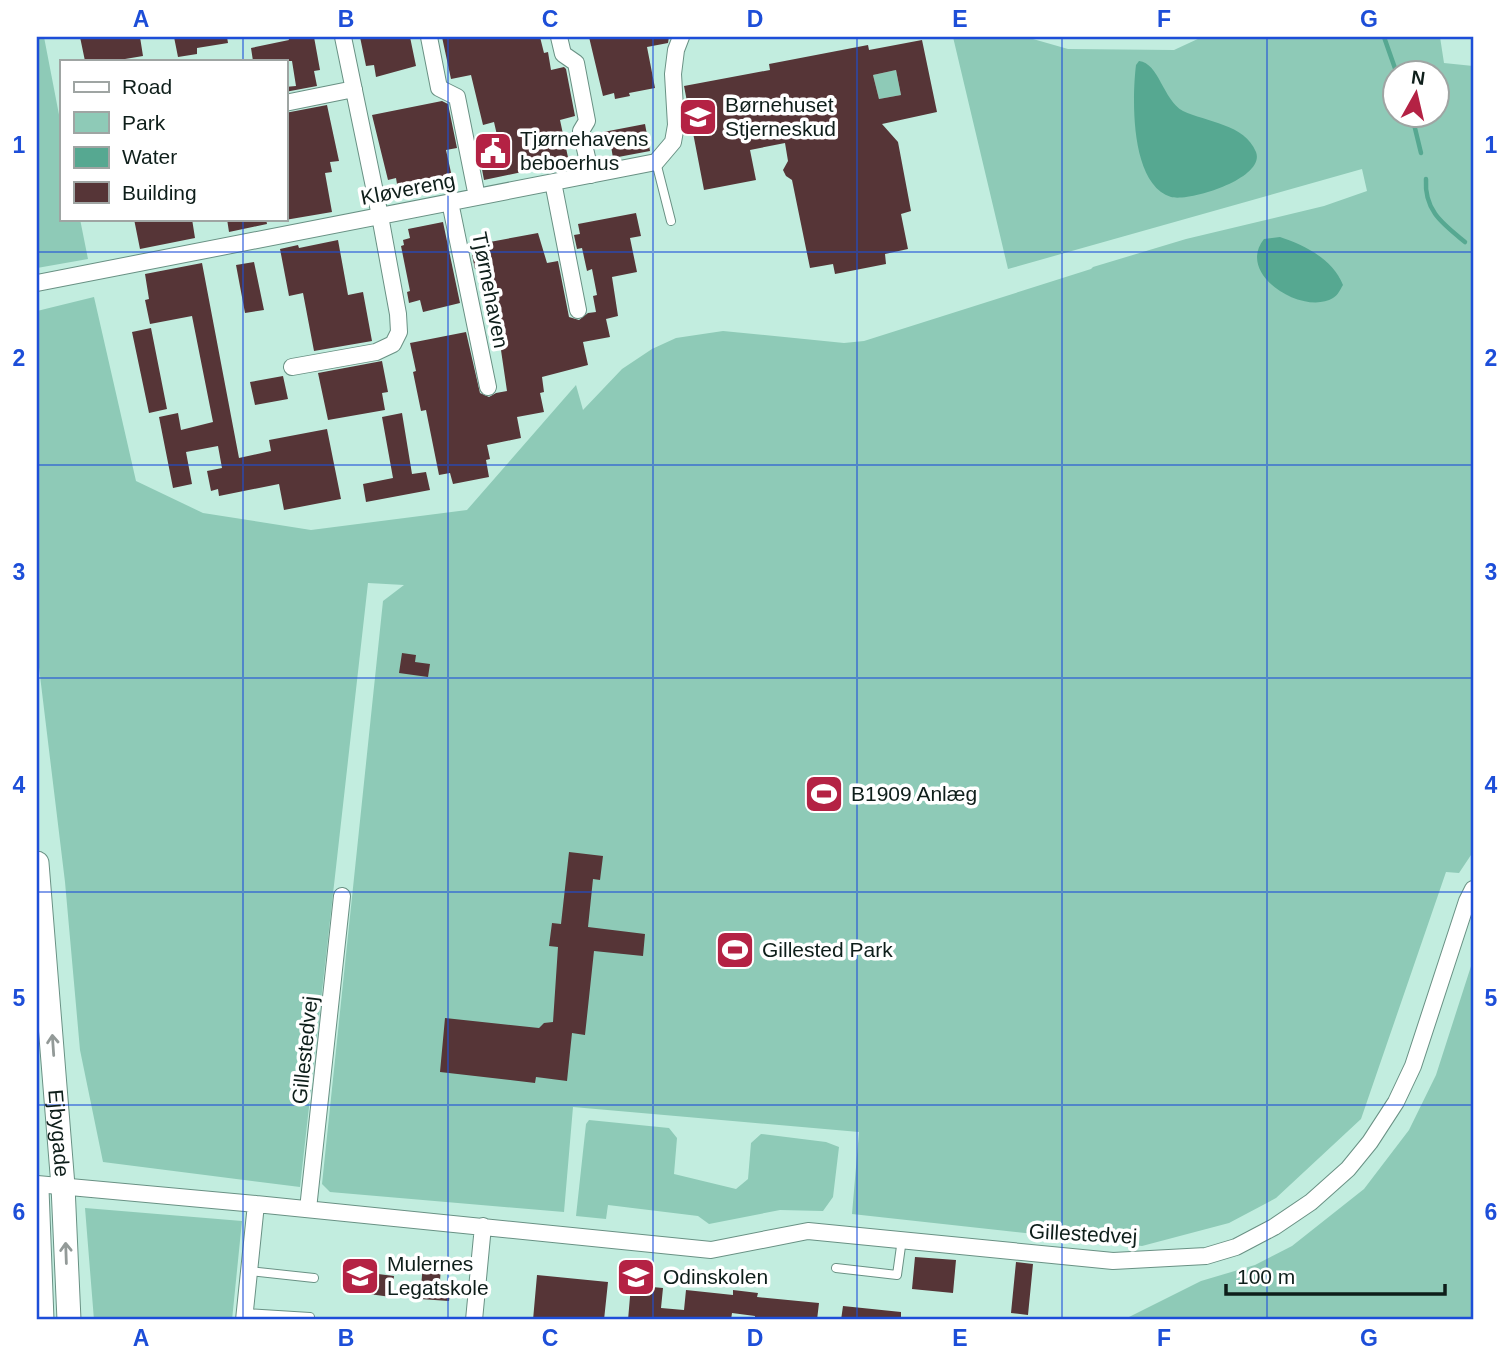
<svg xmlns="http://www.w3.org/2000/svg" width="1510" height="1357" font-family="Helvetica,sans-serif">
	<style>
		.green { fill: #8ecab7; fill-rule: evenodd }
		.water { fill: #56a891 }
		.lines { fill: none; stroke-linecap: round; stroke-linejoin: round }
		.stream { stroke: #56a891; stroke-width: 4.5 }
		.building { fill: #563537; fill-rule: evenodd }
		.lane-casing { stroke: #699184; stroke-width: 10 }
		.street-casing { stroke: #699184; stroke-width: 18 }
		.secondary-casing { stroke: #699184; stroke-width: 25 }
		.lane { stroke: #fff; stroke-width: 8 }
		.street { stroke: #fff; stroke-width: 16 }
		.secondary { stroke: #fff; stroke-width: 23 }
		.oneway { stroke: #939a98 }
		.grid { fill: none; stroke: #1d4ed8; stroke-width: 2; stroke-opacity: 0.55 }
		.labels { text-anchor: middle; stroke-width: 7; stroke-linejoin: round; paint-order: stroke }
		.poi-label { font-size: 21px; fill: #0e1e1a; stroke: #fff; text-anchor: start }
		.street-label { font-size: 21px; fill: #0e1e1a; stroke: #fff }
		.neatline { fill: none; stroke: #1d4ed8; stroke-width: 2.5 }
		.grid-label { font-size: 23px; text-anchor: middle; font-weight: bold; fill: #1d4ed8 }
	</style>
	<rect width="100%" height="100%" fill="#c2eddf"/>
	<path class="green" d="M37 37H44L61 125V219H80L88 259 37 268Z
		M953 37H1026L1068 49 1174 50 1202 37H1440L1444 63 1473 66V852L1459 873 1446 872 1361 1119 1276 1198 1229 1223 1142 1246 852 1214 859 1132 573 1107 564 1212 330 1192 322 1184 383 601 404 585 368 583 300 1187 103 1162 80 1050 65 882 37 651V311L94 297 136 481 203 513 311 530 467 510 576 385 583 410 622 369 652 349 676 338 723 331 844 343 864 341 1091 269 1093 267 1186 239 1324 206 1367 191 1362 169 1008 269ZM1394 74H1436V116H1394Z
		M896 70 901 95 879 99 873 75Z
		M1473 960V1320H1123L1201 1281 1255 1265 1292 1246 1364 1189 1409 1130 1436 1075Z
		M589 1120 669 1128 677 1138 674 1174 736 1189 748 1179 751 1143 761 1134 826 1142 839 1147 833 1197 823 1211 780 1210 709 1224 698 1216 608 1205 606 1219 576 1216 586 1124Z
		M85 1208 242 1221 232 1320H94Z"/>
	<path class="water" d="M1139 61C1159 63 1163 100 1183 111 1206 122 1245 124 1256 152 1266 178 1190 202 1171 197 1130 184 1132 98 1136 65Z
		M1280 237C1304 245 1333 259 1343 285 1340 290 1338 295 1333 298 1304 316 1235 275 1264 239Z"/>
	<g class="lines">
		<path class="stream" d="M1384 37 1397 74
			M1412 116 1421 153
			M1426 179C1424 211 1443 224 1465 242"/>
	</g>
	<path class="building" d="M80 37H140L143 56 113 61H85Z
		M174 37H227L228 43 197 48V54L178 57Z
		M288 37H314L320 70 314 71 317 86 285 92V87L296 86 292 61H253L251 48 289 40Z
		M360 37H410L416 66 376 77 374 65 366 66Z
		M442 37H540L544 53 548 52 551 70 564 67 566 69 575 116 560 120 569 162 484 180 478 148 499 144 494 122 483 125 471 75 451 79Z
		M589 37H669L668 43 647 47 655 88 629 93 630 96 615 99 614 93 603 96Z
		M922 40 937 112 882 124 898 142 911 211 901 214 908 249 885 254 886 264 835 274 833 264 810 268 792 180 786 176 783 170 788 161 785 143 750 150 756 180 704 190 684 86 770 70 769 64 868 45 869 50ZM896 70 901 95 879 99 873 75Z
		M442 101 448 104 457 148 446 150 454 186 417 193 414 181 397 184 396 178 388 180 372 115Z
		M327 105 339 161 330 162 332 172 325 173 332 212 285 220V113Z
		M645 124 650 151 613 158 611 146 596 149 593 134Z
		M636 213 641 236 630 238 637 272 612 277 618 316 606 319 610 337 583 342 588 365 542 377 544 392 540 393 544 412 517 417 521 438 487 445 490 459 486 460 489 477 453 484 450 473 439 475 426 410 421 411 413 372 416 371 410 343 466 332 480 393 489 397 496 393 507 391 492 289 487 290 483 268 475 269 472 255 481 253 479 244 538 233 547 263 558 261 569 317 579 320 588 313 596 312 593 296 597 295 592 269 587 271 582 248 577 249 574 235 580 234 578 224Z
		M134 219H192L195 238 140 249Z
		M227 219H266L267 224 229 232Z
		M443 222 460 303 423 312 420 300 409 303 407 292 410 291 401 246 404 245 403 240 410 238 408 229Z
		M338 240 348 295 363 292 372 341 314 351 303 293 289 296 280 249 298 245 299 248Z
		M254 262 264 310 245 313 236 265Z
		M202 263 239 458 271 451 269 440 327 429 341 499 284 510 279 484 219 496 218 489 211 491 207 471 222 468 218 446 186 452 192 484 173 488 159 417 178 413 181 430 213 422 192 316 150 324 145 300 149 299 145 274Z
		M151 328 167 409 149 413 132 332Z
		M382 361 388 392 382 393 385 410 328 420 318 373Z
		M283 376 288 399 255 405 250 382Z
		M402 413 412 474 426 472 430 490 366 502 363 484 393 478 382 417Z
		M402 653 416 655 415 662 430 664 428 677 399 673Z
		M569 852 603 856 600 880 593 879 588 927 645 934 643 956 594 951 585 1035 572 1033 567 1081 536 1077 535 1083 440 1072 445 1018 539 1028 544 1023 553 1022 558 947 549 946 552 923 561 924Z
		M915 1257 956 1260 953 1293 912 1289Z
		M349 1259 369 1262 370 1273 394 1276 391 1297 347 1291Z
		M1016 1262 1033 1264 1028 1315 1011 1313Z
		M423 1264 441 1266 440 1281H452L449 1301 420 1299Z
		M537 1275 608 1282 604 1320H533Z
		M631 1285 663 1288 661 1308 684 1310 686 1290 733 1295V1290L758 1293 757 1297 819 1303 817 1320H755V1316L732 1313 731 1320H628Z
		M843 1306 901 1312V1320H841Z"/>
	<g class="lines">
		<g class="lane-casing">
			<path id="lane" d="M656 162 671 221
				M836 1268 897 1275 902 1239
				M249 1271 314 1278
				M245 1313 310 1317"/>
		</g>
		<g class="street-casing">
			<path id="street" d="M429 37 439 88 457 97 477 197
				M559 37 563 54 576 63 587 121 581 131 591 175
				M285 103 354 89
				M553 182 578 310
				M450 202 488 387
				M37 283 656 162 673 142 676 125 673 74 676 50 681 37
				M292 367 376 352 393 344 399 332 398 314 380 216 343 37
				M37 1184 256 1204 711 1250 808 1231 1113 1261 1206 1256 1236 1247 1274 1227 1311 1202 1348 1169 1370 1142 1396 1102 1413 1066 1467 901 1473 889
				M308 1209 342 896
				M244 1320 256 1204
				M474 1320 483 1226"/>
		</g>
		<g class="secondary-casing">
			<g id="secondary">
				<path id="s1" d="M37 863 63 1186 69 1320"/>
				<path d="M37 1189 42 1320"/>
			</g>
		</g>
		<use href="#lane" class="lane"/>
		<use href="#street" class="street"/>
		<use href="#secondary" class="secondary"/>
	</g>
	<defs><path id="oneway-shaft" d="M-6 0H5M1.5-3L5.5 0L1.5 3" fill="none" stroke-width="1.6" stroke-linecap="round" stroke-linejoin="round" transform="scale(1.75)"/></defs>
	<g class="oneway">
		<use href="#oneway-shaft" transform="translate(53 1045) rotate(-94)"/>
		<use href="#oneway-shaft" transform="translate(66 1253) rotate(-92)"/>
	</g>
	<path class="grid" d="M243 37V61M448 37V1320M653 37V1320M857 37V1320M1062 37V1320M1267 37V1320M243 219V1320M37 252H1473M37 465H1473M37 678H1473M37 892H1473M37 1105H1473"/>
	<defs>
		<g id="school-square" transform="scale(2.0125)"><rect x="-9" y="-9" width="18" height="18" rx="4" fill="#b42244" stroke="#fff"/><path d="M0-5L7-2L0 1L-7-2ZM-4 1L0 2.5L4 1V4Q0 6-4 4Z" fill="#fff"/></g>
		<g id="civic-square" transform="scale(2.0125)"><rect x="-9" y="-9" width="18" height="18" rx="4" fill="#b42244" stroke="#fff"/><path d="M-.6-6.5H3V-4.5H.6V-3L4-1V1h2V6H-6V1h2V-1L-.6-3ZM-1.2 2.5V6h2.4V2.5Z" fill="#fff"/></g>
		<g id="stadium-square" transform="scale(2.0125)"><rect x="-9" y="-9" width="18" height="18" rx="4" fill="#b42244" stroke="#fff"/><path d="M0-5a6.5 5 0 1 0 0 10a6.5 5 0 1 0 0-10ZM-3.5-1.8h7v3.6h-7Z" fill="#fff"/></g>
		<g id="university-square" transform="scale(2.0125)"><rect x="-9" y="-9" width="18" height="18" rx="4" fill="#b42244" stroke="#fff"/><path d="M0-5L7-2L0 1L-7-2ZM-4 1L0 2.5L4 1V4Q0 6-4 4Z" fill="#fff"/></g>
	</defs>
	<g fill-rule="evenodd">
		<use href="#school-square" x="698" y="117"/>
		<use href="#civic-square" x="493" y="151"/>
		<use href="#stadium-square" x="824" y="794"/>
		<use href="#stadium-square" x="735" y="950"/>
		<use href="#university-square" x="360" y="1276"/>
		<use href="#school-square" x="636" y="1277"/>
	</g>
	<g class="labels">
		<g class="poi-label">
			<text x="725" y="112">Børnehuset<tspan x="725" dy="24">Stjerneskud</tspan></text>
			<text x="520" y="146">Tjørnehavens<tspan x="520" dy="24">beboerhus</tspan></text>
			<text x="851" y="801">B1909 Anlæg</text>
			<text x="762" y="957">Gillested Park</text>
			<text x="387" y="1271">Mulernes<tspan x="387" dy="24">Legatskole</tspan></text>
			<text x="663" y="1284">Odinskolen</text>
		</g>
		<g class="street-label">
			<text transform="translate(408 189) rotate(-11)" y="7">Kløvereng</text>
			<text transform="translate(490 290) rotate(79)" y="7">Tjørnehaven</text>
			<text transform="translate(305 1050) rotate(-84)" y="7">Gillestedvej</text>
			<text dy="7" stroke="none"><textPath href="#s1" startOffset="271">Ejbygade</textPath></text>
			<text transform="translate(1083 1234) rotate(3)" y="7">Gillestedvej</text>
		</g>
	</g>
	<rect width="1510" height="1357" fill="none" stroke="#ffffff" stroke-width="77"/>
	<rect x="60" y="60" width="228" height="161" fill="#ffffff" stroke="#9fa5a3" stroke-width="2"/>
	<rect x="74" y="82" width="35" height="10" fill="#ffffff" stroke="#9fa5a3" stroke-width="2"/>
	<text x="122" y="94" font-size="21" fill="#0e1e1a">Road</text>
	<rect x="74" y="112" width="35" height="21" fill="#8ecab7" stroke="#9fa5a3" stroke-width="2"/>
	<text x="122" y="130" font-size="21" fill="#0e1e1a">Park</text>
	<rect x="74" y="147" width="35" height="21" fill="#56a891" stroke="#9fa5a3" stroke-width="2"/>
	<text x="122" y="164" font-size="21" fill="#0e1e1a">Water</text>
	<rect x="74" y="182" width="35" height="21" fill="#563537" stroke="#9fa5a3" stroke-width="2"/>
	<text x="122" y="200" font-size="21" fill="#0e1e1a">Building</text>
	<g transform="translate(1416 94) rotate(8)"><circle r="33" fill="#ffffff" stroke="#9fa5a3" stroke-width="2"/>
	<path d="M0-5L12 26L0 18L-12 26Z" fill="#b42244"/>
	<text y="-10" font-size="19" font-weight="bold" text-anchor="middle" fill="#0e1e1a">N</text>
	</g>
	<path d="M1226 1284v10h219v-10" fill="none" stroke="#0e1e1a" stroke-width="3.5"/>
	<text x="1237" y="1284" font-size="21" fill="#0e1e1a" stroke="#ffffff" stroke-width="5" paint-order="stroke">100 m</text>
	<rect x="38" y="38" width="1434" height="1280" class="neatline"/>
	<g class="grid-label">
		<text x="141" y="27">A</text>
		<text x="346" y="27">B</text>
		<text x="550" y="27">C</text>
		<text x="755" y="27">D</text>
		<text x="960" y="27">E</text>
		<text x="1164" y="27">F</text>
		<text x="1369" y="27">G</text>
		<text x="19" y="153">1</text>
		<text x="1491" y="153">1</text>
		<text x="19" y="366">2</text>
		<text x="1491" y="366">2</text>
		<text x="19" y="580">3</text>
		<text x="1491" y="580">3</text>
		<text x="19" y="793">4</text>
		<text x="1491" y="793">4</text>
		<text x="19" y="1006">5</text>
		<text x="1491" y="1006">5</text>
		<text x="19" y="1220">6</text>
		<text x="1491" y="1220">6</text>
		<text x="141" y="1346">A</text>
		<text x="346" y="1346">B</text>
		<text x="550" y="1346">C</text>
		<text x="755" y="1346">D</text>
		<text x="960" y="1346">E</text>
		<text x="1164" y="1346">F</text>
		<text x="1369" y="1346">G</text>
	</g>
</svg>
